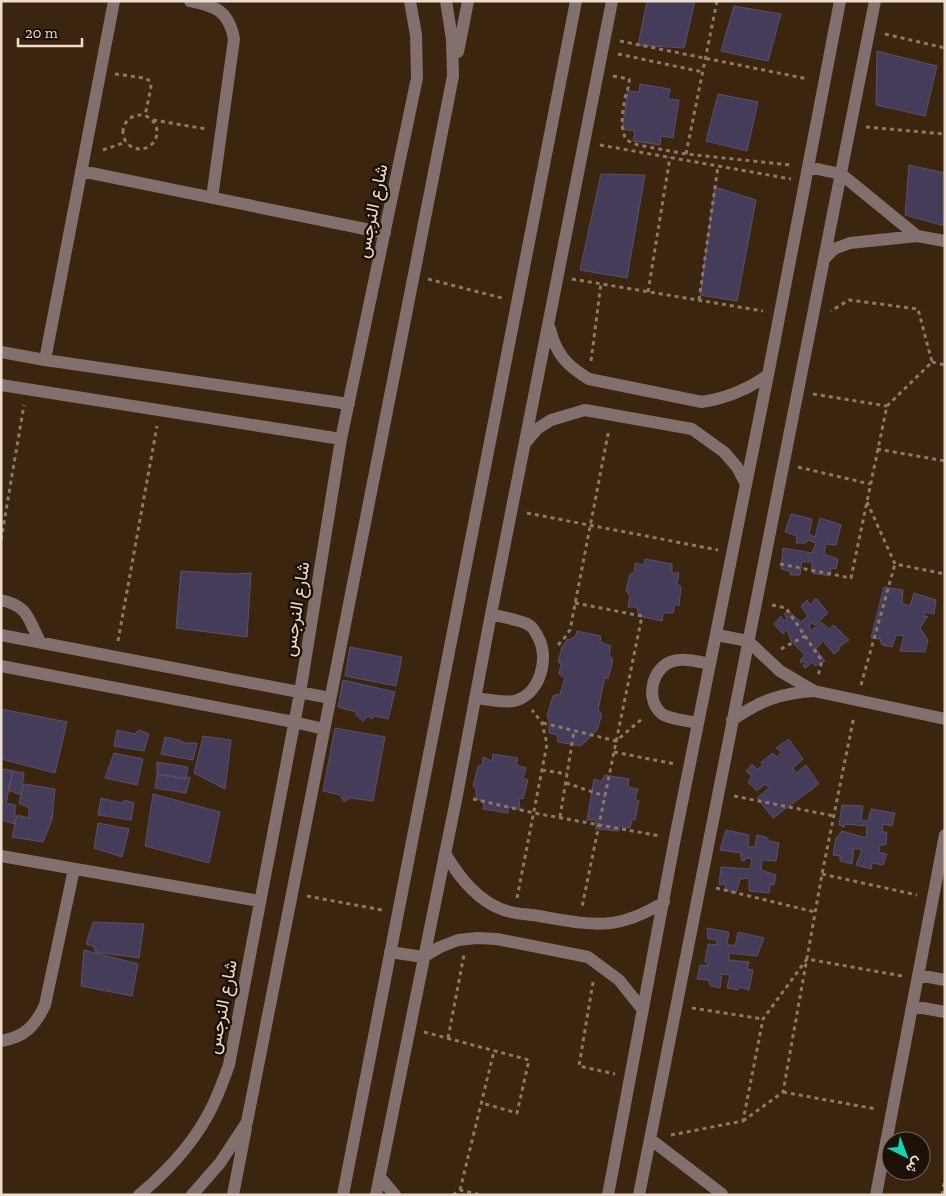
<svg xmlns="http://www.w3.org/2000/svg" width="946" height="1196" font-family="'Zilla Slab',Vazirmatn,serif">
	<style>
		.building { fill: #443c59; stroke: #58506e }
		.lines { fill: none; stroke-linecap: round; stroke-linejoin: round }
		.path { stroke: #8c7865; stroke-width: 3; stroke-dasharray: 4 4; stroke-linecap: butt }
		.minor { stroke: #81706d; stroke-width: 12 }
		.labels { text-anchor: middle; stroke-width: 5; stroke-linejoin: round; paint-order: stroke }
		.street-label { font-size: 18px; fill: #ecddcf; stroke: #1b1108 }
	</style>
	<rect width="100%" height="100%" fill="#3c250e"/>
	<path class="building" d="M647 1H695L684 48 638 45Z
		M734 6 781 14 768 61 721 51Z
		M877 51 937 66 925 116 876 105Z
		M640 84 670 89 668 99 679 100 673 138 661 136 660 145 633 141 635 131 622 129 628 91 639 92Z
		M718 94 758 102 747 151 706 141Z
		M909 165 945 173V226L905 215Z
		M601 174 645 175 627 278 580 270Z
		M715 187 756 200 737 301 700 295Z
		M791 514 812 519 809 534 815 537 820 518 841 525 836 545 826 544 824 554 838 559 836 569 831 568 830 576 812 573V562H802L800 575H791L789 571 781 569 783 548 812 553 816 543 808 540 806 543H796L797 536 785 532Z
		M645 559 672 564V573H679L677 584 681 587 679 606 675 604 673 613H663L662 621 639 616 637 607H628L630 596 626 591 630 574 634 573 635 563 644 565Z
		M181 571 234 574 251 573 247 637 176 628Z
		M884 587 903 590 902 603 910 606 914 593 936 600 934 614 926 612 924 617 928 616 920 628 928 640 925 652 900 651 904 636 896 635 892 647 882 645 880 639 871 638Z
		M816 598 828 613 815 625 812 623 809 626 810 629 811 631 821 622 829 629 834 625 849 640 839 647V650L834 654 823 641 816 649 825 661 815 666 813 662 805 668 803 666 806 662 804 661 801 663 800 660 805 655 791 641 787 629 783 634 774 624 781 616 784 621 787 618 784 614 788 611 801 622 808 616 801 606 807 600 810 605Z
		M577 631 601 636 600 642 611 646 609 654 613 660 608 679 605 677 598 710 602 714 597 730 581 746 558 742 557 735 549 733V720L547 716 553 696 560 694 565 678 559 674 561 664 558 662 562 647 567 640 575 637Z
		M350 647 402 657 396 686 345 676Z
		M343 680 395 692 388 719 375 716 371 719 368 716 363 721 356 715V712L338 707Z
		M1 709 67 722 55 773 1 759Z
		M335 728 385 737 373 801 350 798 344 802 340 795 323 791Z
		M117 730 135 734 139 730 149 734 144 751 114 746Z
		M203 736 231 740 225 789 194 773Z
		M165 737 179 740 185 743H197L193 760 161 754Z
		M789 739 803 759 793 768 796 773 806 765 819 784 773 818 757 798 769 788 765 784 757 791 748 782 752 776 746 771 752 764 757 769 763 765 761 762 773 753 777 757 782 752 776 748Z
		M114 753 143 759 137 785 105 778Z
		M493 754 518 758 516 765 526 768 523 778 528 780 523 799 519 798 520 810 509 807 508 813 483 809 484 801 476 799V789L473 786 478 766 482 765 483 757 492 761Z
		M157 762 188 767 186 778 157 774Z
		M3 769 13 771 6 803 15 805V824L1 820V772Z
		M13 771 24 773 21 795 8 790Z
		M157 774 182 779 190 777 186 793 155 788Z
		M605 775 629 779 628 787 638 789 635 799 639 801 635 820 632 819 630 828 620 826 619 831 596 829V820H587L594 779 601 782Z
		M24 784 55 789 52 820 43 842 12 837 17 815 29 818V808L19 803Z
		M153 794 220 812 209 863 145 846Z
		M101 798 122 803 125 800 134 803 131 820 98 815Z
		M842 805 863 806 861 820 868 821 871 809 895 813 892 826 883 824 882 832H887L886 844 879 846V852L887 854 883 865 872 863 871 869 856 865 862 850 854 848 852 864 840 861V856L833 855 836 838 842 831 866 838 867 826 845 824 844 827 839 825Z
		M98 823 129 829 122 857 94 848Z
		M726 830 749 835 748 847H755L757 835 766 837 769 841 779 843 776 861 762 860 761 870 776 875 774 885 770 884 769 893 749 891V878L740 879 736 893 726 890 725 884 719 885 721 867 750 869 752 859 746 858 744 861 741 860V853L720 850Z
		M93 922 144 924 139 958 96 952 93 946 86 944Z
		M707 928 729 932 727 944 735 946 738 932 764 938 757 956 729 953V960L749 962 747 969 753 970 749 990 740 987 738 990 727 988 730 975 722 974 720 988 711 986 708 980 697 979 700 965 709 966 705 961 708 944 717 945V940L708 939Z
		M84 950 138 964 132 996 81 986Z"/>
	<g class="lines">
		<path class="path" d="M885 34 945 48
			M620 41 808 79
			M618 54 703 72
			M115 74 145 78 150 81 151 87 145 116
			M613 76 629 79C630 86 626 92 625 99 622 114 620 126 626 140L638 145 686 154 791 165
			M123 132a17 17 0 1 1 34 0a17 17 0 1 1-34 0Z
			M153 120 206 129
			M866 127 945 134
			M600 145 791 179
			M103 150 126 142
			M686 154 717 1
			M428 279 502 298
			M572 279 763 311
			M648 292 670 157
			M699 300 718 166
			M591 361 601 283
			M932 362 945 365
			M813 394 887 406
			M877 449 945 461
			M798 467 870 484
			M867 502 895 564 945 574
			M527 513 718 550
			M1 540 24 405
			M780 564 851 578 887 406 932 362 918 309 849 300 831 311
			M575 603 642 616 582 907
			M772 605 786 608 822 661 818 676
			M118 641 157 426
			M558 645 563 640 570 630 609 429
			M781 649 805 636
			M861 685 895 564
			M543 723 616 741 643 718
			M614 752 675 764
			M542 770 567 774
			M566 783 605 796
			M734 796 834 816
			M473 799 534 813 660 836
			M560 817 574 731
			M822 874 917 895
			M716 888 815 912
			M307 896 382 910
			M517 898 547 744 542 723 532 710
			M593 982 579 1066 615 1074
			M692 1008 763 1019
			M424 1032 529 1060 517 1113 482 1103
			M448 1038 464 955
			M783 1092 876 1109
			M743 1121 783 1092 822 874 854 716
			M671 1135 743 1121 763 1019 807 959 902 976
			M460 1190 494 1051
			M453 1195 460 1190 481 1195
			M942 1195 945 1179"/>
		<path class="minor" d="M190 1C217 6 229 12 234 39L212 198
			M458 52 468 1
			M808 167 841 174 917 236
			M81 171 385 233
			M824 259 834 249 850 243 917 236 945 241
			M550 329C556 354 567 366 589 379L702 402C727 398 747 390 768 375
			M1 352 45 360 349 404
			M45 360 114 1
			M1 385 341 439
			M526 442 537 429 551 420 585 410 692 429 724 452 737 467 746 484
			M1 600C29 606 28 619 40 642
			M1 635 330 698
			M717 635 748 641 780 671 814 691
			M1 666 294 722 324 729
			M475 698C485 699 505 703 514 701 540 695 550 658 538 637 536 633 533 627 529 625 522 620 500 617 491 614
			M732 720C760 701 780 693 814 691L945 719
			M698 723C690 721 667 719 661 713 643 697 654 661 679 660 689 659 700 662 710 664
			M445 853C458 876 476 899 501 909 512 914 527 914 539 916 592 925 616 932 664 902
			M1 856 260 901
			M390 952 423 957 440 947 458 940 477 938 497 939 588 957 619 980 643 1010
			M918 975 945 980
			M912 1006 945 1012
			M1 1041C25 1037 35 1026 45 1005L74 869
			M650 1139 722 1194
			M380 1177 395 1195
			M139 1195C169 1170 196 1141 213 1105 219 1092 224 1079 229 1065L300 693 341 439 417 78 416 35 410 1
			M192 1195 220 1163 247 1122 453 76 452 39 446 1
			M233 1195 246 1128
			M343 1195 576 1
			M376 1195 457 795 491 614 612 1
			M608 1195 675 838 768 375 840 1
			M639 1195 875 1
			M876 1195 945 835"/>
	</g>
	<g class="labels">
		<g class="street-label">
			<text transform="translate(372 211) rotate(-78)" y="6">شارع النرجس</text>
			<text transform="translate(296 609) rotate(-81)" y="6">شارع النرجس</text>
			<text transform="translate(222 1007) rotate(-79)" y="6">شارع النرجس</text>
		</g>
	</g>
	<rect width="946" height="1196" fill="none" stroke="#ecddcf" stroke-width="5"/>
	<g transform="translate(906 1156) rotate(138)"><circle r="24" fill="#1b1108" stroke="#6f6358"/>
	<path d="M0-4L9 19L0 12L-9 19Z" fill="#13d5b3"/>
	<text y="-8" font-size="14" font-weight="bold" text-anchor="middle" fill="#ecddcf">ش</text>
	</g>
	<path d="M18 38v8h64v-8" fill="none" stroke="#ecddcf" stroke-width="2.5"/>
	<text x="25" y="38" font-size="15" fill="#ecddcf" stroke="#1b1108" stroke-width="4" paint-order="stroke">20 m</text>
</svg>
